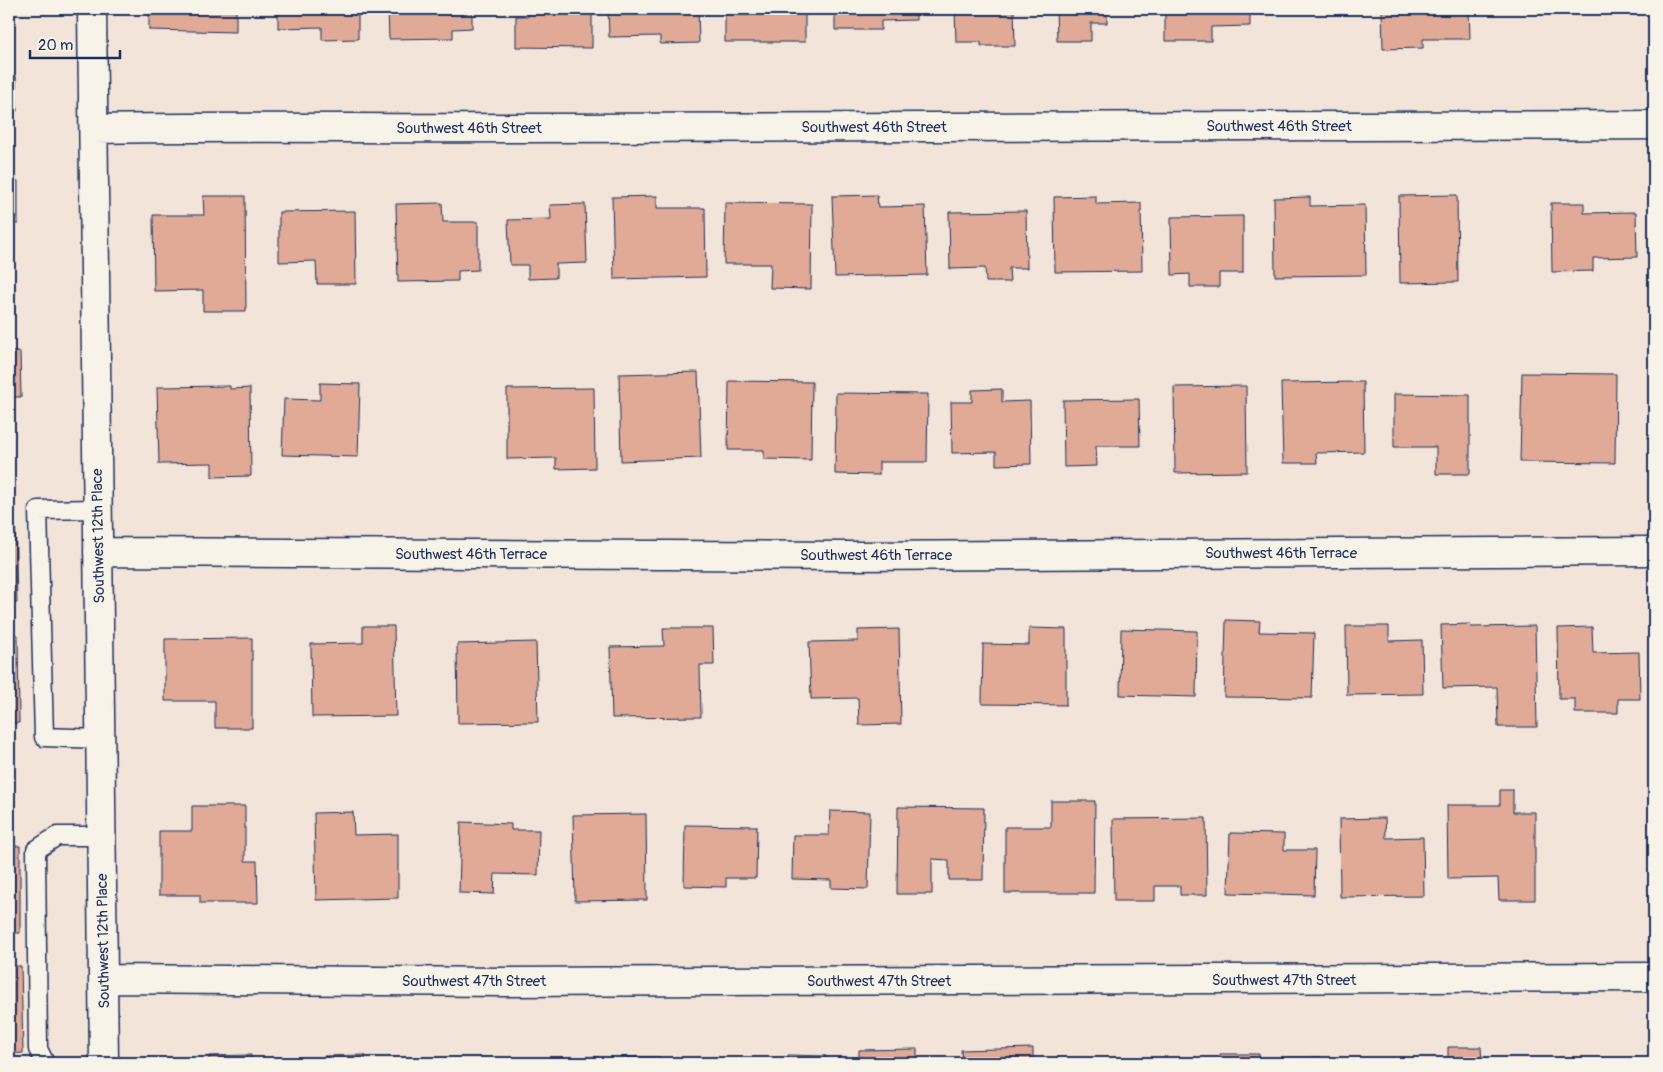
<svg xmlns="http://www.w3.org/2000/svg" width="1663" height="1072" font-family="Pangolin,sans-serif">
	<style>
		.building { fill: #e0aa96; stroke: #1b2f5e }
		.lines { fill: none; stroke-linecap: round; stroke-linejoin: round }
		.lane-casing { stroke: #1b2f5e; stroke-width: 21 }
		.street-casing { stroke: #1b2f5e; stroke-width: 31 }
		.lane { stroke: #f7f3e8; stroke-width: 18 }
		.street { stroke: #f7f3e8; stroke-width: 28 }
		.labels { text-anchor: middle; stroke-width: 4.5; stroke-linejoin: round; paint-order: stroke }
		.street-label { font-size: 15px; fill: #1b2f5e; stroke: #f7f3e8 }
	</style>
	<rect width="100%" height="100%" fill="#f2e4d8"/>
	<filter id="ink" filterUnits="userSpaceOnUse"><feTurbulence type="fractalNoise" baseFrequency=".02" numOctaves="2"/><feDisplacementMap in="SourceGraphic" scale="10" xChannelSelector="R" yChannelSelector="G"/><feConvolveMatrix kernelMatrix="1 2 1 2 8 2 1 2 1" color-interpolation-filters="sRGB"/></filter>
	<g filter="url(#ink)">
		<path class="building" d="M149 9H236V32L149 30Z
			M278 9H358V39L322 40V27L278 28Z
			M388 9H472V28L453 29V38L389 39Z
			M529 9H592V48L516 47V16H529Z
			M608 9H698L699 43 660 44V36L609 37Z
			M725 9H805V42H725Z
			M835 9H916V20L881 21V30H835Z
			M955 9H1014L1015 46H981V42H956Z
			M1056 9H1132V11H1107V23H1091V41H1057Z
			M1165 9H1250V26L1211 27V41H1165Z
			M1382 9H1469L1470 39H1423V48L1383 49Z
			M9 76H16L17 111H9Z
			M9 181H18V224H9Z
			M877 195 878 207 925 206 927 275 835 277 832 196Z
			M1457 195 1458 282 1400 283 1399 196Z
			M203 196H245L246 311H203V290L154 291 153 215H204Z
			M657 196V208H705L706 277 614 279 612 197Z
			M1096 196V204L1141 203 1142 271 1055 272 1054 197Z
			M1310 197V206L1365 205 1366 275 1275 276 1274 198Z
			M442 203 443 222H478V270L458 271V281L398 282 396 204Z
			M725 203 812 204 811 289 770 288 771 264H724Z
			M1551 203H1584V213L1636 212 1637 257 1593 258V271L1552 272Z
			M585 204 587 263 556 264V278L528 279V265H510L508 220 551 219 550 205Z
			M355 211 356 284H317L316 261 279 262V212Z
			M1026 211 1027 268H1009L1010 282H986L985 268 950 269 949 212Z
			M1243 216V273H1219V287H1190V274L1172 275 1171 217Z
			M9 295H12L11 331H9Z
			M9 352H20L21 397H9Z
			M698 372 701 458 621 461 619 374Z
			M1522 373 1616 374 1615 463 1520 462Z
			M729 381 812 382 811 460 764 459V450H728Z
			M1363 382 1364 452 1316 453 1317 463H1283L1281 383Z
			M320 383 360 384 358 457 282 455 284 399 320 400Z
			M230 386V389L250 388 251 476 212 477V463L159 464 157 387Z
			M1246 386 1247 472 1175 473 1174 387Z
			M594 388 595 468 556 469V458L507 459V389Z
			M1002 389V402L1030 401 1031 464 996 465V452L952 453 951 402H972V390Z
			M836 393 928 394 927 462H879V475L835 474Z
			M1394 394 1470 395V474H1436V447H1394Z
			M1139 399 1140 446H1096L1097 466 1064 467 1063 400Z
			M9 515H15L17 603H9Z
			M1226 620 1260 621 1259 632 1314 633 1312 698 1224 697Z
			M1470 624 1471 627 1535 626 1537 727H1498L1497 687 1443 688 1441 625Z
			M363 626H394L396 716 312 717 311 644 363 643Z
			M1346 626H1389V641L1422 640 1423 694 1347 695Z
			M1592 627 1593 653 1639 652 1640 699H1618V713H1575V699H1559L1558 628Z
			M663 628H713L714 665H700L701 717 612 718 610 647 664 646Z
			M1029 628 1066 629V705L982 704 983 644 1029 645Z
			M899 629 901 724 859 725 858 698 811 699 809 642 858 641V630Z
			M1121 629 1197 631 1196 697 1120 695Z
			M9 635H18L19 723H9Z
			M252 638V728H215V701H165V639Z
			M536 642 538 722 458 723 457 644Z
			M1500 790H1513V812H1535V900H1499L1498 878 1448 879 1447 805H1500Z
			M1051 801H1095L1094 893H1005V827H1051Z
			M192 806H245V861H257L258 903H200V895H159V831H192Z
			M898 807 984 808 983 880H949V860L932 859V894H897Z
			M830 811 870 812 868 889 831 888V880L792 879 793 835H829Z
			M353 812 354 835 398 834V898L316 900 314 813Z
			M646 814 647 900 575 901 573 815Z
			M1206 818 1207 895H1180V886H1155V901H1114L1113 819Z
			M1385 818 1386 838 1423 837 1424 896 1340 897 1339 819Z
			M461 822 511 824V830H539L538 875 495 874 494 894 459 893Z
			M685 825 757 826 756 878H726V887L684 886Z
			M1230 833 1284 834V850H1315L1314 895 1228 893Z
			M9 846H20V933H11L12 966H21L23 1053 9 1054Z
			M1448 1047H1481L1482 1063H1448Z
			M1033 1048V1063H962L961 1050Z
			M917 1049V1063H859V1050Z
			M1220 1054H1259V1063H1220Z
			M251 1055V1063H209V1056Z
			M365 1055V1063H324V1056Z
			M788 1055 826 1056V1063H788Z
			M569 1057H599V1063H569Z
			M625 1057H660V1063H625Z
			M1321 1057V1063H1286V1058Z
			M452 1060 483 1061V1063H452Z"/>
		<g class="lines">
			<g class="lane-casing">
				<path id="lane" d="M98 509 38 510 44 737 101 739
					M45 1063 38 1049 36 850 57 836H101"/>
			</g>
			<g class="street-casing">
				<path id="street" d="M92 9 104 1063
					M94 129C238 126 382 129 525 128 902 127 1278 128 1654 125
					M98 552 850 556 1654 551
					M103 979 505 982 1654 977"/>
			</g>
			<use href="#lane" class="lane"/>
			<use href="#street" class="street"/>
		</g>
	</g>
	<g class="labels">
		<g class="street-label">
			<text x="1279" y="131">Southwest 46th Street</text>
			<text x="874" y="132">Southwest 46th Street</text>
			<text x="469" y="133">Southwest 46th Street</text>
			<text transform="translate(98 536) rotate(-91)" y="5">Southwest 12th Place</text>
			<text x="1281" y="558">Southwest 46th Terrace</text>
			<text x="471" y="559">Southwest 46th Terrace</text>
			<text x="876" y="560">Southwest 46th Terrace</text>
			<text transform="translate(103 941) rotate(-91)" y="5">Southwest 12th Place</text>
			<text x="1284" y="985">Southwest 47th Street</text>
			<text x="474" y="986">Southwest 47th Street</text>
			<text x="879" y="986">Southwest 47th Street</text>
		</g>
	</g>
	<rect width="1663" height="1072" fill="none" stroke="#f7f3e8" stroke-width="30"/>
	<rect x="15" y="15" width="1633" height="1042" fill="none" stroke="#1b2f5e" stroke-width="2" filter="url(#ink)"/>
	<path d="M30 50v8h90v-8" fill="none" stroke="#1b2f5e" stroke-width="2.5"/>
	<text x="38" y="50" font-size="15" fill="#1b2f5e" stroke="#f7f3e8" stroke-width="4" paint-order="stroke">20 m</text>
</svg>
